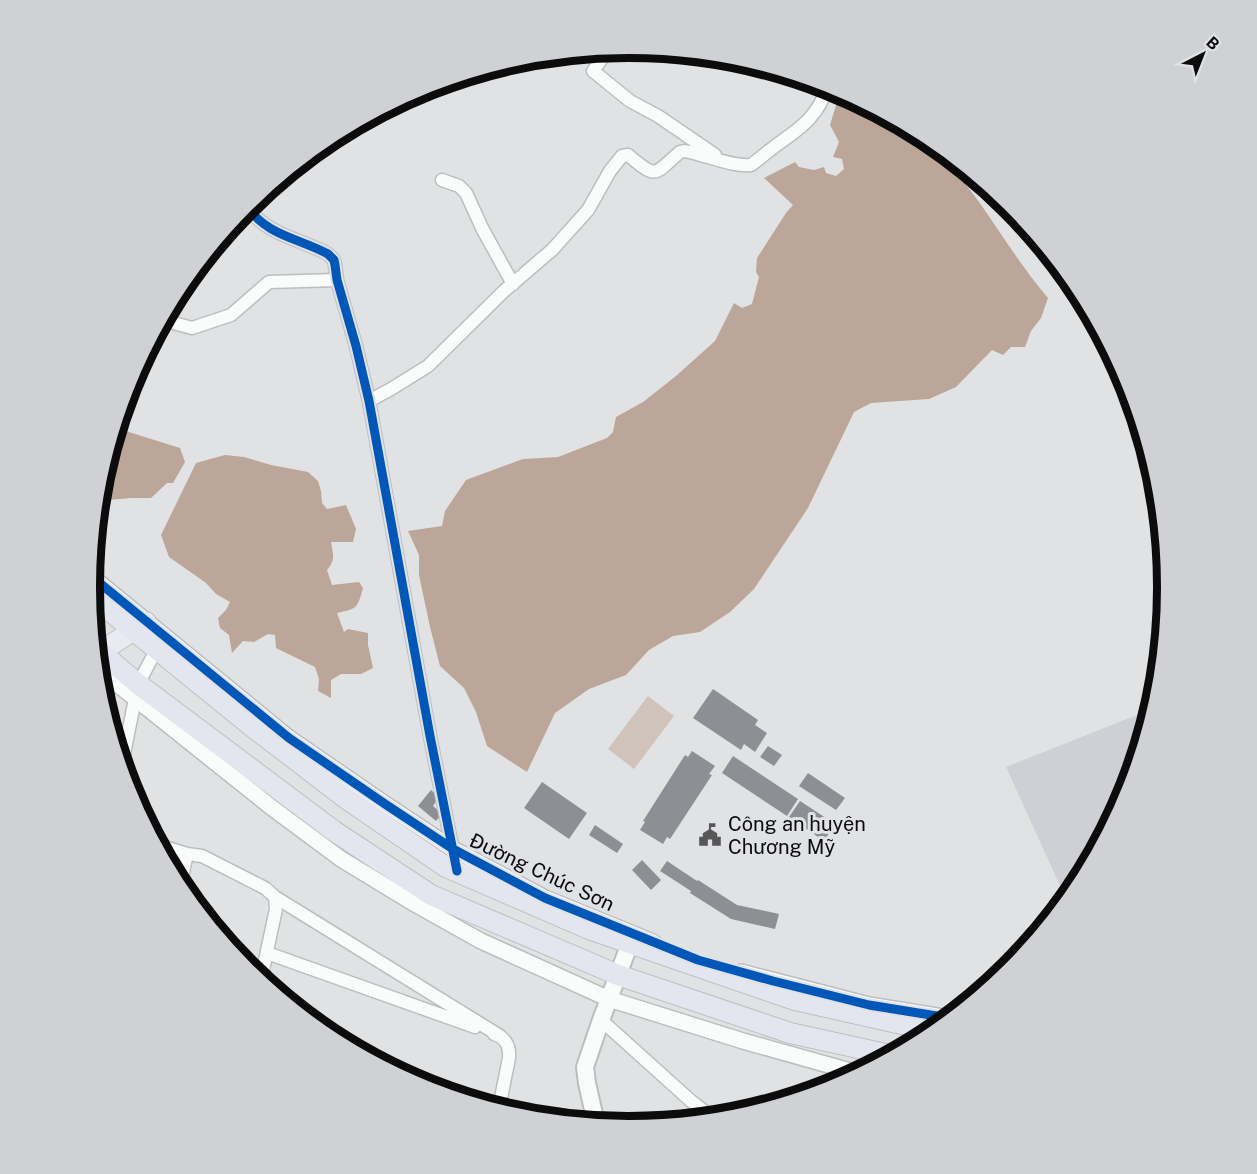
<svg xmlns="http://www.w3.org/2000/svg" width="1257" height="1174" font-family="'Public Sans',sans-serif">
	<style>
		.built { fill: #ced0d6 }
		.green { fill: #d0c3bc }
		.water { fill: #bca69a }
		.building { fill: #8d8f95 }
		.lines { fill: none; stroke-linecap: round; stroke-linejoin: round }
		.minor-casing { stroke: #bdbec0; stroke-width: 15 }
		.tertiary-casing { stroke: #bdbec0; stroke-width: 18 }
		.secondary-casing { stroke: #bdbec0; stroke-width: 20 }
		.primary-casing { stroke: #bfbfc0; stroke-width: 22 }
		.trunk-casing { stroke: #bfbfc0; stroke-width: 22 }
		.minor { stroke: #fafbfb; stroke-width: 12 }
		.tertiary { stroke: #fafbfb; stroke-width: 15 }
		.secondary { stroke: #fafbfb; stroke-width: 16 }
		.primary { stroke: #e9ebf2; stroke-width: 20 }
		.trunk { stroke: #e4e6ef; stroke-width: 20 }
		.cycleway-casing { stroke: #e0e2e5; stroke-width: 13 }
		.cycleway { stroke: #0057b8; stroke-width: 9 }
		.labels { text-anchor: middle; stroke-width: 6; stroke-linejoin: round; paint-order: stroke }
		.poi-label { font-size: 20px; fill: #0c0c0d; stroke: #e0e2e5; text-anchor: start }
		.street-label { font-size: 20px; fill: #0c0c0d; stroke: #e0e2e5 }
		.rim { fill: none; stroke: #0c0c0d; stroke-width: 8 }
	</style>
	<rect width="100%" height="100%" fill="#e1e2e4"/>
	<path class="built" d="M1152 709 1126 794 1076 887 1066 899 1006 767Z"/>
	<path class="green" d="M648 696 674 716 634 769 608 749Z"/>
	<path class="water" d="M840 92 928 139 938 147C953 171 973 191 988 215 1007 243 1026 272 1048 298L1041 318 1031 331 1025 347H1011L1003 355 992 350 956 387 929 399 871 403 854 412 808 508 754 589 730 612 700 632 673 636 649 650 626 675 589 689 555 713 527 772 487 746 476 712 464 688 440 666 430 627 419 575V555L408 531 442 526 445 511 466 480 523 459 558 457 607 438 613 432 616 417 643 402 676 376 715 341 734 303 742 308 752 304 759 277 756 272 757 258 786 213 793 205 764 178 795 162 799 167 814 170 824 167 826 173 836 176 844 169 842 159 833 157 839 142 830 125Z
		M116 428 180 448 185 462 173 483H167L151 498H131L98 501 100 482Z
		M225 455 244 457 271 465 308 472 318 481 321 491 322 503 327 509 346 505 356 529 353 542H331C333 555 336 559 327 570L332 585 359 582 363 588C357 609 358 608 337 613L344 632 348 629 368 633V645L373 668 361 674H341L331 680V698L318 691 319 679 315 667 276 648 275 635 268 634 254 642 243 641 232 653 229 635 220 628 218 618 226 610 230 602 216 594 206 583 169 557 161 535 196 463Z"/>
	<path class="building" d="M713 689 758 720 755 725 767 733 755 752 744 744 741 750 693 718Z
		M768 746 782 755 774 766 760 757Z
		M692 751 715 766 709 774 712 775 670 839 667 837 663 844 640 830 645 822 643 821 685 755 688 757Z
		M733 756 798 799 787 816 722 773Z
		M808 773 845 798 836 810 799 786Z
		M542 782 587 813 569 839 524 808Z
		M431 790 439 797 433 806 442 814 436 821 418 806Z
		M800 801 835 824 824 841 789 817Z
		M595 825 623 844 617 853 589 835Z
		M642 860 661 880 651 890 632 870Z
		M667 861 697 881 698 880 737 905 779 914 775 929 731 919 690 893 691 891 660 871Z"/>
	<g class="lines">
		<g class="minor-casing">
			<path id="minor" d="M608 50 593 71 630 101 658 116 715 155
				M442 180 459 186 466 193 483 230 513 284
				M247 206C265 235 301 239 328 254L334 260 335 265 337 280 356 346 369 401 430 736 457 871
				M163 320 192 328 231 315 269 282 337 280
				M369 401 391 389 428 366 504 291 552 250 588 210 610 171 622 156 628 155C658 180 653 175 680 152L684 151C704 154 732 167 751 165 759 159 766 153 774 147 800 128 816 119 828 87
				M122 764 138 684 159 645
				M158 845 187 854 202 856 265 888 275 897 500 1036
				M180 886 187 854
				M267 953 475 1027
				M261 979 276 909 275 897
				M601 1020 691 1101 713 1118
				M494 1034C506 1038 510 1046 509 1058L499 1108"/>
		</g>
		<g class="tertiary-casing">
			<path id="tertiary" d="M91 576 289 738 385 804 453 849 545 898 653 942
				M97 668 271 807 341 859 415 904 481 941 609 999 743 1041 857 1073
				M741 972 869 1005 949 1018"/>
		</g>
		<g class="secondary-casing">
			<path id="secondary" d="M596 1123 587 1083 585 1067 601 1020 630 943"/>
		</g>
		<g class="primary-casing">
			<path id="primary" d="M96 652H100L146 622"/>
		</g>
		<g class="trunk-casing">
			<path id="trunk" d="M90 595 250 725 348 800 446 867 589 929 795 1000 933 1031
				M96 648 138 684 334 831 431 895 618 975 790 1033 890 1055"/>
		</g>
		<use href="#minor" class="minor"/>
		<use href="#tertiary" class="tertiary"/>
		<use href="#secondary" class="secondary"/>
		<use href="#primary" class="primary"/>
		<use href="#trunk" class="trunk"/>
		<g class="cycleway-casing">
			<path id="cycleway" d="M247 206C265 235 301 239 328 254L334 260 335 265 337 280 356 346 369 401 430 736 457 871
				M91 576 289 738 385 804 453 849 545 898 698 960 773 981 869 1005 949 1018"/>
		</g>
		<use href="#cycleway" class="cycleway"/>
	</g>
	<defs>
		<g id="civic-bare" transform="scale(1.8)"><path d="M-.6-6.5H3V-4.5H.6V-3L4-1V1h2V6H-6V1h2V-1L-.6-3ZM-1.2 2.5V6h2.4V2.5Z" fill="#575758" stroke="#e0e2e5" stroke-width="2.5" paint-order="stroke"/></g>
	</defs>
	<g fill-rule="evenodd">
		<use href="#civic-bare" x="710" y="835"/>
	</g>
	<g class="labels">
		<g class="poi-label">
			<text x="728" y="831">Công an huyện<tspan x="728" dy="23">Chương Mỹ</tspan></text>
		</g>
		<g class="street-label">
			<text transform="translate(542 872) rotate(25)" y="7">Đường Chúc Sơn</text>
		</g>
	</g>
	<path d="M0 0H1257V1174H0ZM628 58H629A528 528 0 0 1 1157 586V588A528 528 0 0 1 629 1116H628A528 528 0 0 1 100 588V586A528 528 0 0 1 628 58Z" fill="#cfd1d4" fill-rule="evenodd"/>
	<path class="rim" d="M628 58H629A528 528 0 0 1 1157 586V588A528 528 0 0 1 629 1116H628A528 528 0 0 1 100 588V586A528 528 0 0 1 628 58Z"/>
	<g transform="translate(1203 54) rotate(42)" stroke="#e0e2e5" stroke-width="4.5" paint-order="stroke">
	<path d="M0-4.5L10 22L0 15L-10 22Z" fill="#0c0c0d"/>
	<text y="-9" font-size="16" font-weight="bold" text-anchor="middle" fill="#0c0c0d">B</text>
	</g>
</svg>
